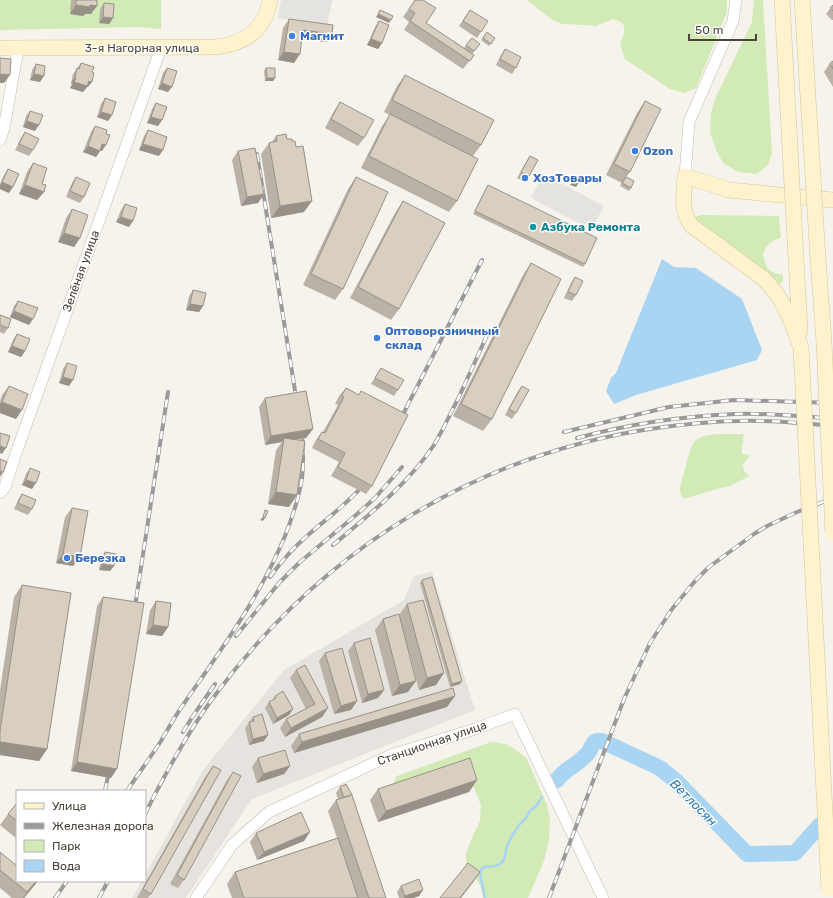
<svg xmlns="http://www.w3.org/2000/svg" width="833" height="898" font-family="Rubik,sans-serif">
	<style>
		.industrial { fill: #e6e2dd }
		.green { fill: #d2eab5 }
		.parking { fill: #e5e3e0 }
		.water { fill: #a9d4f2 }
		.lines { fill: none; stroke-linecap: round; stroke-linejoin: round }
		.stream { stroke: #a9d4f2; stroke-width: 2.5 }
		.river { stroke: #a9d4f2; stroke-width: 16 }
		.street-casing { stroke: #c2bbae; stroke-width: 12 }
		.secondary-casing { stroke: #d6c79b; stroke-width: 16 }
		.street { stroke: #fff; stroke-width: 11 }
		.secondary { stroke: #fff3cd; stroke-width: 15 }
		.rail-casing { stroke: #9a9a9a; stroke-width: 4 }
		.rail { stroke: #fff; stroke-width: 2.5; stroke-dasharray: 8; stroke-linecap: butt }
		.secondary-bridge-casing { stroke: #d6c79b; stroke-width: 16; stroke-linecap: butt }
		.secondary-bridge { stroke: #fff3cd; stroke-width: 15 }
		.wall { fill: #bab2a6 }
		.shaded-wall { fill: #979187 }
		.building { fill: #d8cfc1; stroke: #979187 }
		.shop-dot { fill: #3f7fe0; stroke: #fff; stroke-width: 1.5 }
		.culture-dot { fill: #0f9aa8; stroke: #fff; stroke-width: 1.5 }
		.labels { text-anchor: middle; stroke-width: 3; stroke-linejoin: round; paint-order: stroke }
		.shop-label { font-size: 12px; font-weight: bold; fill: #366cbe; stroke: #fff; text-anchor: start }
		.street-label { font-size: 12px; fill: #4b4439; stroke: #fff }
		.culture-label { font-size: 12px; font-weight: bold; fill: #0d838f; stroke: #fff; text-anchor: start }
		.water-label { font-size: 13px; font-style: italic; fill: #2e7ab2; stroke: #fff }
	</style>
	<rect width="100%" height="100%" fill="#f6f3ec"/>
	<path class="industrial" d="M432 572 475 710 252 799 186 898H132L142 881H145V875L203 770 284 670 404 600 414 576Z"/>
	<path class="green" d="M0 0H161V29L141 27 0 30Z
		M527 0H727V12L696 88 684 93 670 89 625 59 620 45 624 33V26L621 22 613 19 596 26 586 25 562 24 551 19Z
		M754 0H763L772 153 768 165 757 174 738 172 723 163 716 150 710 133 711 113 715 99 752 22Z
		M700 215 779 216 781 238 774 240 767 246 763 254 765 263 768 269 774 273 783 275V281L779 284 694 219 696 217Z
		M715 434H744L742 448V454L750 455 743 465C743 471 745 473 750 476L727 487 720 488 684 499C680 495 680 492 680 487L691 447C697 435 704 437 715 434Z
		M491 742 506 744 516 750 527 759 547 805 550 820 549 840 544 861 528 898H483L481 887 476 879 469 874 466 865V853L474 833 480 821 481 805 475 790 468 780 395 788C393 782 394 780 397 776Z"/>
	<path class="parking" d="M281 0H332L327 27 278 18Z
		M543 174 604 206 591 230 531 198Z"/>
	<path class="water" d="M662 259 674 267 696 268 742 299 762 350 757 360 636 395 614 404 606 391 611 378 616 373Z"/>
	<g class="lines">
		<path class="stream" d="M485 898 480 874 481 870 484 867 495 866 500 864 504 860 507 846 513 834 519 825 526 818 529 812 537 805 542 797"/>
		<path class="river" d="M557 780C560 776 563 773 567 770 574 765 581 761 587 754 593 748 591 739 602 741L660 768 677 782 747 854 795 853 820 825 833 824"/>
		<g class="street-casing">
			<path id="street" d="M0 140 4 128 18 49
				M685 176 689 122 733 21 736 0
				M0 493 5 487 15 456 161 48
				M196 898 232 845 269 812 391 755 475 729 515 714 603 898"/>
		</g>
		<g class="secondary-casing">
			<path id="secondary" d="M0 48 215 47C245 44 265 30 270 0
				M796 259 800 331
				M818 259 824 342
				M801 348C792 322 784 299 764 279L692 226C680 211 684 193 685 176L729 190 833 200"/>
		</g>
		<use href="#street" class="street"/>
		<use href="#secondary" class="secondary"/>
		<g class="rail-casing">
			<path id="rail" d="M257 154 297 403
				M399 422 482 260
				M564 432 669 407 734 400 833 403
				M577 438C629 424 683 416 736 414 768 413 801 416 833 419
				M333 545C369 515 408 484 434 445 443 430 450 414 458 399 468 377 478 356 487 335
				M270 577C281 562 293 548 307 536 327 518 349 503 366 482
				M134 613 168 392
				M236 636 279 583 300 562 356 515 375 498 402 467
				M183 732 193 716 215 684
				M105 791 110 766
				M127 791C138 774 150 758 161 741 168 729 175 716 183 705 220 651 260 597 285 536 292 518 299 498 302 478 304 461 303 444 301 427
				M145 814C166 772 188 731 216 694 325 547 482 451 664 427 689 424 714 421 740 421 771 420 802 423 833 426
				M55 898 67 881
				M99 898 108 881
				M549 898 624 699 650 643 672 609 696 580 709 567 754 534 767 526 797 512 833 498"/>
		</g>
		<use href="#rail" class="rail"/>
		<g class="secondary-bridge-casing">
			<path id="secondary-bridge" d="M782 0 796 259
				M802 0 818 259
				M824 342 833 533
				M801 348 829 889"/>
		</g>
		<use href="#secondary-bridge" class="secondary-bridge"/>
	</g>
	<path class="wall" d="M71 0H97L91 14H85L83 16 70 14Z
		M415 0 426 23 464 48 466 45 480 44 472 54 474 55 463 69 404 30 409 22 403 17Z
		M104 3 113 18 109 24 99 23 100 9Z
		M833 5V20H832L826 14Z
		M470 10 481 32 477 38 459 26Z
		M289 19 326 42 302 39 294 63 278 60 283 28Z
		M379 21 382 43 378 49 367 45 375 27Z
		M487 32 495 38 489 46 481 40Z
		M505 49 516 68 512 74 496 65 501 55Z
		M833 61V87L824 72 830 63Z
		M81 63 88 87H87L83 92 70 88 72 84 71 83 73 74Z
		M36 64 40 82 30 80 32 70Z
		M167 68 168 92 158 89 163 73Z
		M266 68 275 78 273 81H265L264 71Z
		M405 75 481 145 473 156 457 201 449 212 361 168 382 126 390 115 384 112 397 86Z
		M105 98 112 115 108 121 97 117 101 104Z
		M645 101 630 172 626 177 631 188 629 191 620 186 622 182V183L606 175 637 113Z
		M340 102 364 138 358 146 325 128 334 111Z
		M156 103 162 120 158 126 147 123 152 109Z
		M30 111 35 131 23 127 26 116Z
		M95 126 106 134 102 151H100L96 157 83 152 91 132Z
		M148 130 159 156 139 150 144 136Z
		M25 132 33 150 29 156 15 150 21 138Z
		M276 136 304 212 271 218 261 154 269 143 272 142Z
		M238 151 264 194 258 203 241 206 232 160Z
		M530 156 529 176 525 182 517 178 526 162Z
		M33 163 42 184 44 192 37 200 19 194 27 172Z
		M8 169 9 193 0 189V184L4 175Z
		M76 177 84 197 80 203 66 197 72 183Z
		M356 177 343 289 335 300 303 285 348 189Z
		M488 185 585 264 583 267 473 214 486 188Z
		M403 201 399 309 391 320 350 298 395 213Z
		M125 204 129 227 116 222 121 210Z
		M72 209 80 238 74 247 58 242 66 218Z
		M531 263 492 419 483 431 453 416 523 275Z
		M575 277 576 295 572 301 564 298 571 283Z
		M193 290 203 306 199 312 186 310 189 296Z
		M18 301 29 325 10 317 14 306Z
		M0 315 8 328 4 334 0 332Z
		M17 334 25 351 21 357 8 352 13 340Z
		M67 363 69 386 59 383 63 369Z
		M381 368 398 390 394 396 371 384 377 374Z
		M9 386 16 419 0 413V401L2 395Z
		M522 386 516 413 512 419 505 415 518 391Z
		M346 388 359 395 361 391 372 486 366 494 331 476 339 462 312 448 316 440 322 432H323L338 405 335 404 339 396Z
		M265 398 313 429 306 438 295 440 289 507 268 504 276 450 282 442 265 445 259 407Z
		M30 468 32 489 22 485 26 474Z
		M22 494 32 509 28 515 14 509 18 500Z
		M72 508 73 566 56 563 65 517Z
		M105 552 114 566 110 571 99 570 101 558Z
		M422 580 460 684 450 687 420 583Z
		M22 585 47 749 39 761 0 755V690L14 597Z
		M103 597 111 778 71 771 97 606Z
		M156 601 168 627 162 636 146 634 150 610Z
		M407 604 436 685 419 690 409 651 408 692 392 696 375 630 383 619 399 615Z
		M354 643 384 690 378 698 362 703 348 651Z
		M325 653 357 701 351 710 334 714 319 661Z
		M296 670 328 708 322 717 285 737 280 728 286 719 306 709 290 678Z
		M275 696 293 709 289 715 273 724 265 708 269 702 272 701Z
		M447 707 294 753 291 746 299 734Z
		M253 717 264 741 249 745 245 728Z
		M258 758 290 766 284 774 257 783 252 767Z
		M213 766 151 894 148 898H137L205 777Z
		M233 772 184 880 178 888 170 884 227 780Z
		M477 780 469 792 378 822 370 800 378 789Z
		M346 784 386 898H232L227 884 235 872 337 838 328 811 336 800 338 799 336 793 340 787Z
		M17 803V839L0 825 8 814Z
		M256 833 304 841 257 860 250 842Z
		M0 852 17 866 38 881 24 898H12L0 888Z
		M401 886 423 890 419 896 413 898H399L397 892Z"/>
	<path class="shaded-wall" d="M76 5H90L97 6 91 14H85L83 16 70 14Z
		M378 14 391 20 389 23 376 17Z
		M103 17 113 18 109 24 99 23Z
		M303 30 332 34 326 42 297 38Z
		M371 39 382 43 378 49 367 45Z
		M284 52 300 54 294 63 278 60Z
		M0 74 10 75 4 83H0Z
		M34 74 44 76 40 82 30 80Z
		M75 77 76 78 72 84 71 83Z
		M267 78H275L273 81H265Z
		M89 81 92 82 88 87H87L83 92 70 88 74 82Z
		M162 83 172 87 168 92 158 89Z
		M101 112 112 115 108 121 97 117Z
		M151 117 162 120 158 126 147 123Z
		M27 121 39 125 35 131 23 127Z
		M102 144 106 145 102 151 98 150Z
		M143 144 163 150 159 156 139 150Z
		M88 146 100 151 96 157 83 152Z
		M2 182 13 187 9 193 0 189V186Z
		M572 182 578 184 576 187 570 185Z
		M25 185 44 192 37 200 19 194Z
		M264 194 258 203 241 206 247 197Z
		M312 201 304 212 271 218 280 206Z
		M121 217 133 221 129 227 116 222Z
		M64 233 80 238 74 247 58 242Z
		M190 304 203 306 199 312 186 310Z
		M14 311 33 319 29 325 10 317Z
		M12 346 25 351 21 357 8 352Z
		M63 377 73 380 69 386 59 383Z
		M2 402 22 410 16 419 0 413V404Z
		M313 429 306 438 284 441V438L282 442 265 445 271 436Z
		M0 446 6 448 2 454 0 453Z
		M0 471 3 472 0 477Z
		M26 480 36 483 32 489 22 485Z
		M276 492 297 495 289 507 268 504Z
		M263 517 265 518 263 521 260 520Z
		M63 554 80 557 73 566 56 563Z
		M103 564 114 566 110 571 99 570Z
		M153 625 168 627 162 636 146 634Z
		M444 673 436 685 419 690 427 678Z
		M416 681 408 692 392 696 400 685Z
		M462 681 460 684 450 687 452 684Z
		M384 690 378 698 362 703 368 694Z
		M455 696 447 707 294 753 302 742Z
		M357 701 351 710 334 714 341 706Z
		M328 708 322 717 285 737 291 728Z
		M293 709 289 715 273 724 277 718Z
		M268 735 264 741 249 745 253 739Z
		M0 742 47 749 39 761 0 755Z
		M77 762 117 769 111 778 71 771Z
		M290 766 284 774 257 783 263 774Z
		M477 780 469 792 378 822 386 811Z
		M310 832 304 841 257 860 264 852Z
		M480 872 474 881 461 898H460Z
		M36 881H38L24 898H23Z
		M423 890 419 896 413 898H404L405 896Z"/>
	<path class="building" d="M76 0H97V6L90 5 89 7 76 5Z
		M415 0H423L436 8 426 23 474 55 470 61 410 21 415 13 409 9Z
		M104 3 114 4 113 18 103 17Z
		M833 5V11L830 8Z
		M380 10 393 16 391 20 378 14Z
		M470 10 488 21 481 32 463 21Z
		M289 19 333 25 332 34 303 30 300 54 284 52Z
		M379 21 389 25 382 43 371 39Z
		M487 32 495 38 491 44 483 38Z
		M472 38 480 44 474 51 466 45Z
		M505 49 521 57 516 68 500 59Z
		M0 58 11 59 10 75 0 74Z
		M833 61V69L830 63Z
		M81 63 94 67 92 72 94 73 92 82 89 81 87 86 74 82 76 78 75 77 77 68 79 69Z
		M36 64 45 66 44 76 34 74Z
		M167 68 177 71 172 87 162 83Z
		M266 68H275V78H267Z
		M405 75 494 120 481 145 392 100Z
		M105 98 116 102 112 115 101 112Z
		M645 101 661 109 630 172 614 164Z
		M340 102 374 120 364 138 331 119Z
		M156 103 167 107 162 120 151 117Z
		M30 111 43 115 39 125 27 121Z
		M390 114 478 159 457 201 369 156Z
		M95 126 107 130 106 134 110 135 106 145 102 144 100 151 88 146Z
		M148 130 167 137 163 150 143 144Z
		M25 132 39 139 33 150 19 144Z
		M286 134 287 139H292V141H295L296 147 303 146 312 201 280 206 269 143 277 141 276 136Z
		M255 148 264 194 247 197 238 151Z
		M530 156 538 160 529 176 521 172Z
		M33 163 47 168 42 184 46 185 44 192 25 185Z
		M8 169 19 174 13 187 2 182Z
		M76 177 90 183 84 197 70 191Z
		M356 177 388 192 343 289 311 274Z
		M626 177 634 181 631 188 622 183Z
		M573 179 579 181 578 184 572 182Z
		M488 185 597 238 585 264 475 211Z
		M403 201 445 223 399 309 358 287Z
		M125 204 137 208 133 221 121 217Z
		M72 209 88 215 80 238 64 233Z
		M531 263 561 279 492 419 461 404Z
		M575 277 583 281 576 295 568 292Z
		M193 290 206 293 203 306 190 304Z
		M18 301 38 308 33 319 14 311Z
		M0 315 11 319 8 328 0 325Z
		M17 334 30 339 25 351 12 346Z
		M67 363 77 366 73 380 63 377Z
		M381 368 404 380 398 390 375 378Z
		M9 386 28 394 22 410 2 402Z
		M522 386 529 390 516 413 509 409Z
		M346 388 359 395 361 391 408 415 372 486 338 467 345 453 318 439 322 432 325 433 344 397 342 395Z
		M306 391 313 429 271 436 265 398Z
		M0 433 10 436 6 448 0 446Z
		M284 438 305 441 297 495 276 492Z
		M0 459 7 462 3 472 0 471Z
		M30 468 40 472 36 483 26 480Z
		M22 494 36 500 32 509 18 503Z
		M72 508 88 511 80 557 63 554Z
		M265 510 268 511 265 518 263 517Z
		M105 552 116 554 114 566 103 564Z
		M432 577 462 681 452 684 422 580Z
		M22 585 71 593 47 749 0 742V731Z
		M103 597 144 603 117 769 77 762Z
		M423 600 444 673 427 678 407 604Z
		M156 601 171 603 168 627 153 625Z
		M399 614 416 681 400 685 383 619Z
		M370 638 384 690 368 694 354 643Z
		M342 648 357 701 341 706 325 653Z
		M305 665 328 708 291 728 286 719 315 704 296 670Z
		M453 688 455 696 302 742 299 734Z
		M283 691 293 709 277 718 269 702 276 698 275 696Z
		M262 714 268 735 253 739 249 722 254 721 253 717Z
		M285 750 290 766 263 774 258 758Z
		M470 758 477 780 386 811 378 789Z
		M213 766 221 770 151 894 143 889Z
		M233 772 241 776 184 880 177 875Z
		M346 784 352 795 344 797 340 787Z
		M352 795 386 898H369L336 800Z
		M17 803V821L8 814Z
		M301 812 310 832 264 852 256 833Z
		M338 838 358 898H244L235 872Z
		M0 852 17 866V881H36L27 892 0 870Z
		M468 863 480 872 460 898H440Z
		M419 879 423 890 405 896 401 886Z"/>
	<g class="shop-dot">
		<circle cx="292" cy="36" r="4"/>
		<circle cx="635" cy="151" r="4"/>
		<circle cx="525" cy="178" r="4"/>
		<circle cx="377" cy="338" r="4"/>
		<circle cx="67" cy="558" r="4"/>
	</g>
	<circle class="culture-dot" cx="533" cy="227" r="4"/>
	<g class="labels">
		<g class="shop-label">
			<text x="300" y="40">Магнит</text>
			<text x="643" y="155">Ozon</text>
			<text x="533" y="182">ХозТовары</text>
			<text x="385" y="335">Оптоворозничный<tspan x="385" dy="14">склад</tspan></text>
			<text x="75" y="562">Березка</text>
		</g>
		<g class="street-label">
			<text x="142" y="52">3-я Нагорная улица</text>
			<text transform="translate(81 271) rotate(-70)" y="4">Зелёная улица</text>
			<text transform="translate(432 743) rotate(-19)" y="4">Станционная улица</text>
		</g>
		<g class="culture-label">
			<text x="541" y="231">Азбука Ремонта</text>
		</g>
		<g class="water-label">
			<text transform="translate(694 802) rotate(45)" y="5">Ветлосян</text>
		</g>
	</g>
	<rect x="16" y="790" width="130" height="92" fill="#ffffff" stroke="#b7b4b0"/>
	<rect x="24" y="803" width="20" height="6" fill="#fff3cd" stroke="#b7b4b0"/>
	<text x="52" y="810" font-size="12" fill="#4b4439">Улица</text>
	<rect x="24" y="823" width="20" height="6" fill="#9a9a9a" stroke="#b7b4b0"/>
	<text x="52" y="830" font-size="12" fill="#4b4439">Железная дорога</text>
	<rect x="24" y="840" width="20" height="12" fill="#d2eab5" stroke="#b7b4b0"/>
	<text x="52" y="850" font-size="12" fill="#4b4439">Парк</text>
	<rect x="24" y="860" width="20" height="12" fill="#a9d4f2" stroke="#b7b4b0"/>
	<text x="52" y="870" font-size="12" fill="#4b4439">Вода</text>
	<path d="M689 34v6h67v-6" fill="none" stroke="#4b4439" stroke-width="2"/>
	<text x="695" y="34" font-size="12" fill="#4b4439" stroke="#ffffff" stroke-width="3" paint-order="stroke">50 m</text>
</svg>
